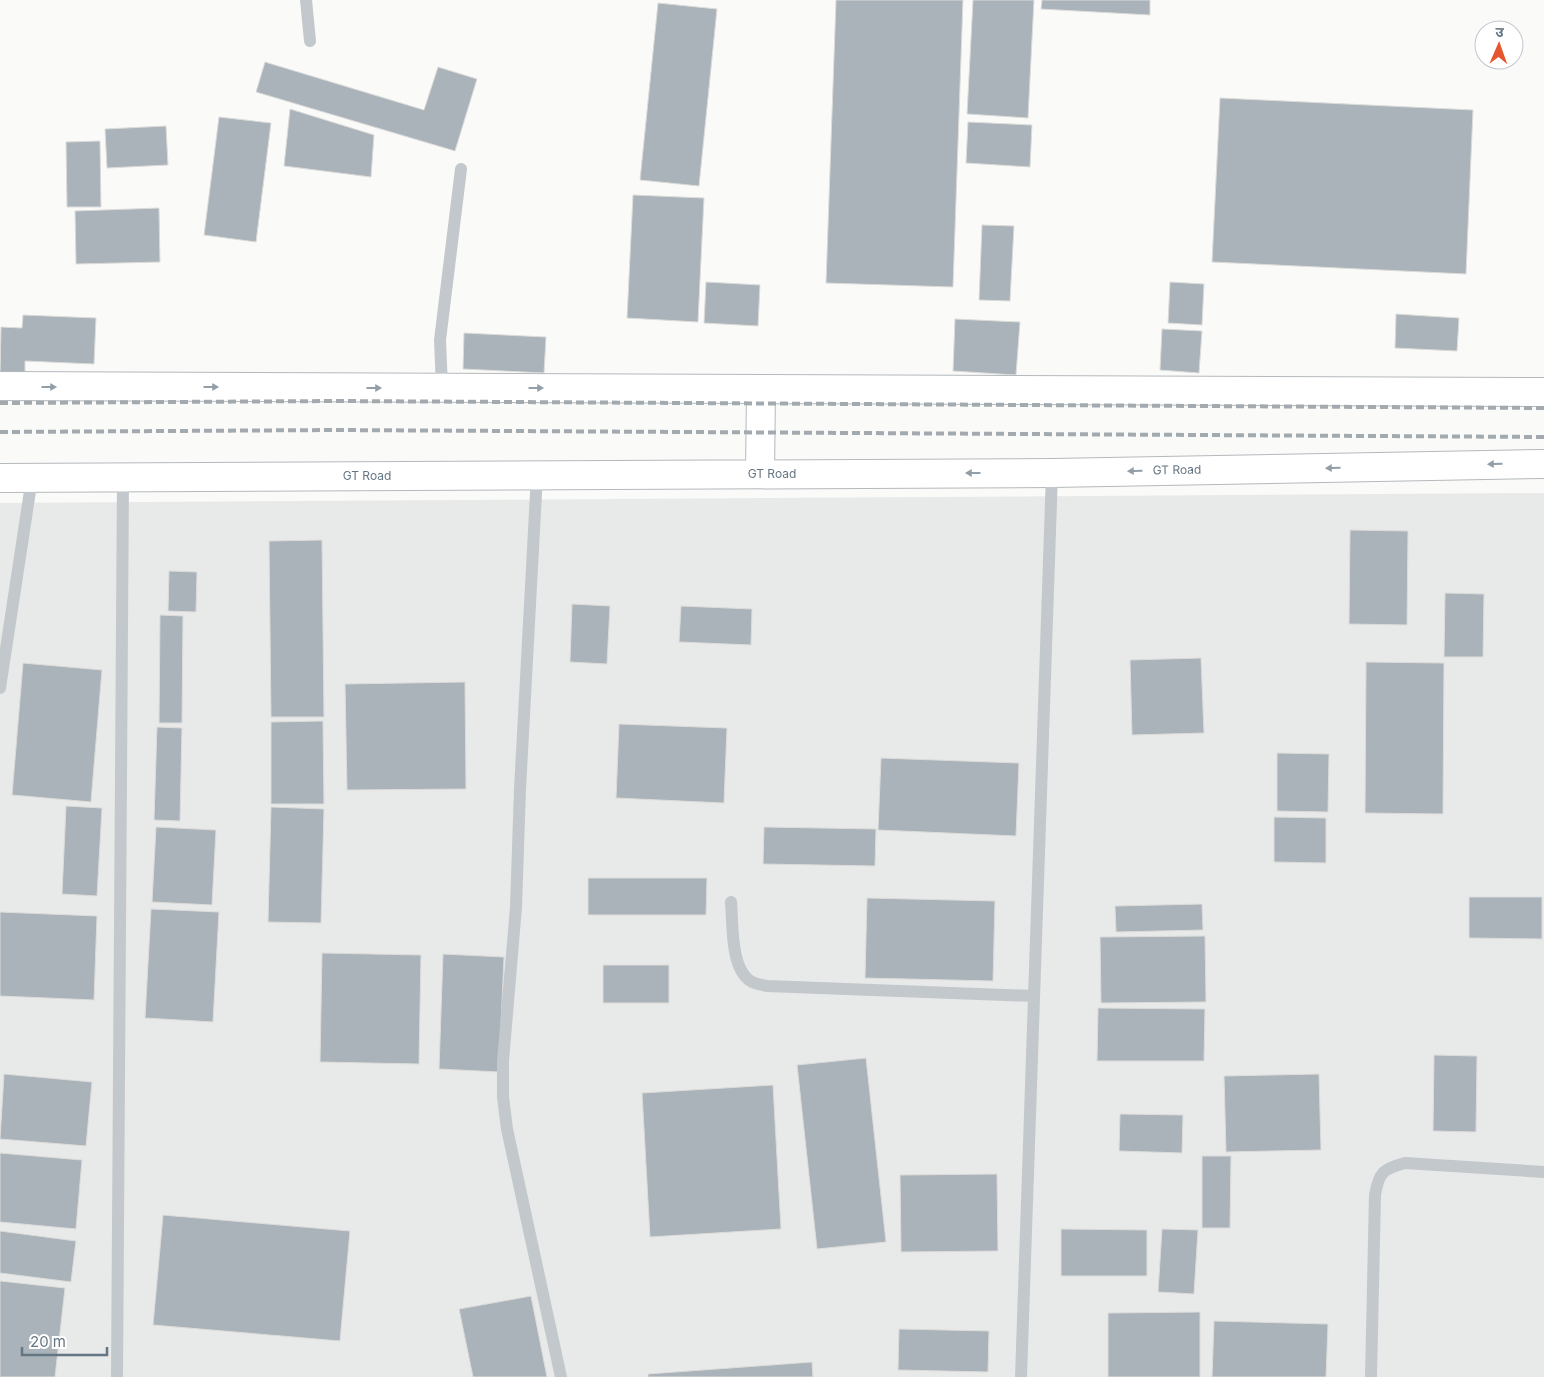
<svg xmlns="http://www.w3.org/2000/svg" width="1544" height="1377" font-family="Inter,'Noto Sans Devanagari',sans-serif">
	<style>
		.built { fill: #e8e9e9 }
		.building { fill: #aab3b9; stroke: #dcdcda }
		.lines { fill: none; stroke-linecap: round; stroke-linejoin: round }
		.highway-casing { stroke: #b4b9bd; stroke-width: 30 }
		.lane { stroke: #c3c8cc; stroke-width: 12 }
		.highway { stroke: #fff; stroke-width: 28 }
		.rail { stroke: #a2aab0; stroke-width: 4; stroke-dasharray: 8 4; stroke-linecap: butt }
		.oneway { fill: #939fa8 }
		.labels { text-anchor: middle; stroke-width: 5; stroke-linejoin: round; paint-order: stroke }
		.street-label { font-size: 12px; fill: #657683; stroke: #fff }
	</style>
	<rect width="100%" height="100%" fill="#fafaf8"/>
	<path class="built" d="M1544 493V1377H0V503Z"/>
	<path class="building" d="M836 0H963L953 287 826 283Z
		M973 0H1034L1028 118 967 114Z
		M1042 0H1150V15L1041 9Z
		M658 3 717 9 699 186 640 180Z
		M265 62 424 110 438 67 477 79 455 151 256 92Z
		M1220 98 1473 110 1466 274 1212 262Z
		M290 109 374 135 371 177 284 166Z
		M219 117 271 123 256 242 204 235Z
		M968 122 1032 125 1030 167 966 163Z
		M166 126 168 165 107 168 105 129Z
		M100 141 101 207H67L66 142Z
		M633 195 704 198 698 322 627 318Z
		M159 208 160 262 76 264 75 211Z
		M982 225 1014 226 1010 301 979 300Z
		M706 282 760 285 758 326 704 323Z
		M1170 282 1204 284 1202 325 1168 323Z
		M1396 314 1459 318 1457 351 1395 348Z
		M23 315 96 318 94 364 25 361V375L0 374 1 327 22 328Z
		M955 319 1020 322 1016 375 953 371Z
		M1162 329 1202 331 1199 373 1160 370Z
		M464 333 546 337 544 373 463 369Z
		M1350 530 1408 531 1407 625 1349 624Z
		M322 540 324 717H271L269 541Z
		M169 571 197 572 196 612 168 611Z
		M1445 593 1484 594 1483 657H1444Z
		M572 604 610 606 607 664 570 662Z
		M681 606 752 609 751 645 679 642Z
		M160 615 183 616 182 723H159Z
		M1201 658 1204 733 1132 735 1130 660Z
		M1366 662 1444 663 1443 814 1365 813Z
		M23 663 102 670 91 802 12 795Z
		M465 682 466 789 347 790 345 684Z
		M323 721 324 804H271V722Z
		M619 724 727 728 724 803 616 798Z
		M157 727 182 728 180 821 154 820Z
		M1277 753 1329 754 1328 812 1277 811Z
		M881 758 1019 763 1016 836 878 830Z
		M66 806 102 808 97 896 62 894Z
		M271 807 324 809 321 923 268 922Z
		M1274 817 1326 818V863L1274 862Z
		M156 827 216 830 212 905 152 902Z
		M764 827 876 829 875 866 763 864Z
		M588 878H707L706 915H588Z
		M1469 897H1542V939L1469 938Z
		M867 898 995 901 993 981 865 978Z
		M1202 904 1203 930 1116 932 1115 906Z
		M151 909 219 912 213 1022 145 1018Z
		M0 912 97 916 94 1000 0 996Z
		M1205 936 1206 1002 1101 1003 1100 937Z
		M322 953 421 955 419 1064 320 1062Z
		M443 954 504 957 499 1072 439 1069Z
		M603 965H669V1003H603Z
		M1098 1008 1205 1009 1204 1061H1097Z
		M1434 1055 1477 1056 1476 1132 1433 1131Z
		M866 1058 886 1242 817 1249 797 1065Z
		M4 1074 92 1082 86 1146 0 1139Z
		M1319 1074 1321 1150 1226 1152 1224 1076Z
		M773 1085 781 1229 650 1237 642 1093Z
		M1120 1114 1183 1115 1182 1153 1119 1151Z
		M0 1153 82 1160 76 1229 0 1222Z
		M1202 1156H1231L1230 1228H1202Z
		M997 1174 998 1251 901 1252 900 1175Z
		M163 1215 350 1231 340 1341 153 1325Z
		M1061 1229 1147 1230V1276H1061Z
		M1162 1229 1198 1230 1194 1294 1158 1292Z
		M0 1231 76 1241 71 1282 0 1273Z
		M0 1281 65 1288 55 1377H0Z
		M531 1296 547 1377H473L459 1309Z
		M1200 1312V1377H1108V1313Z
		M1214 1321 1328 1324 1326 1377H1212Z
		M899 1329 989 1331 988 1372 898 1370Z
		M812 1362 813 1377H648V1374Z"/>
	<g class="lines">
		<g class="highway-casing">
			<path id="highway" d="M0 386 1544 392
				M760 474 761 389
				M0 478 1052 473 1544 464"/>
		</g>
		<path class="lane" d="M306 0 310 41
			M442 388 440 340 461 169
			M537 475 520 789 516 907 503 1061V1097L507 1129 561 1377
			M0 688 32 478
			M731 902C733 924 730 970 752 982 757 984 762 985 767 986L1034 996
			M117 1377 123 477
			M1021 1377 1052 473
			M1371 1377 1375 1195C1379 1172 1383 1169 1405 1163L1544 1172"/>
		<use href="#highway" class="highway"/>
		<path class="rail" d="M0 403 338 401 1544 408
			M0 432 338 430 1544 437"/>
	</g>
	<defs><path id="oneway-solid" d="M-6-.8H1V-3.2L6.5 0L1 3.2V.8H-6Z" transform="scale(1.25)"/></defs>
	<g class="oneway">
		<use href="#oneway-solid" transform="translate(49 387)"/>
		<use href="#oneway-solid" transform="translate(211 387)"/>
		<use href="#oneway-solid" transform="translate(374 388)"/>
		<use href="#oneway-solid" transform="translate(536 388)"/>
		<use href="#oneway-solid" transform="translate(1495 464) rotate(179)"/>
		<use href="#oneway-solid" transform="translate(1333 468) rotate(179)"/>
		<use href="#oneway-solid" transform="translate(1135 471) rotate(179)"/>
		<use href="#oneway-solid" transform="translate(973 473) rotate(180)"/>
	</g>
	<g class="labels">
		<g class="street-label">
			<text transform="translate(1177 470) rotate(-1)" y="4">GT Road</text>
			<text x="772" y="478">GT Road</text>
			<text x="367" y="480">GT Road</text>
		</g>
	</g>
	<g transform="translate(1499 45) rotate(2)"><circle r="24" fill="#ffffff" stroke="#c1c8cd"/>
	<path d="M0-4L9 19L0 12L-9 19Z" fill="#e4572e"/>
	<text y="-8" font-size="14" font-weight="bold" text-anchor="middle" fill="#657683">उ</text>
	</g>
	<path d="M22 1347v8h85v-8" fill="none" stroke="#657683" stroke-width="2.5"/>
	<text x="30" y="1347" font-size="15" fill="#657683" stroke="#ffffff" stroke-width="4" paint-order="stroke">20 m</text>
</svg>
